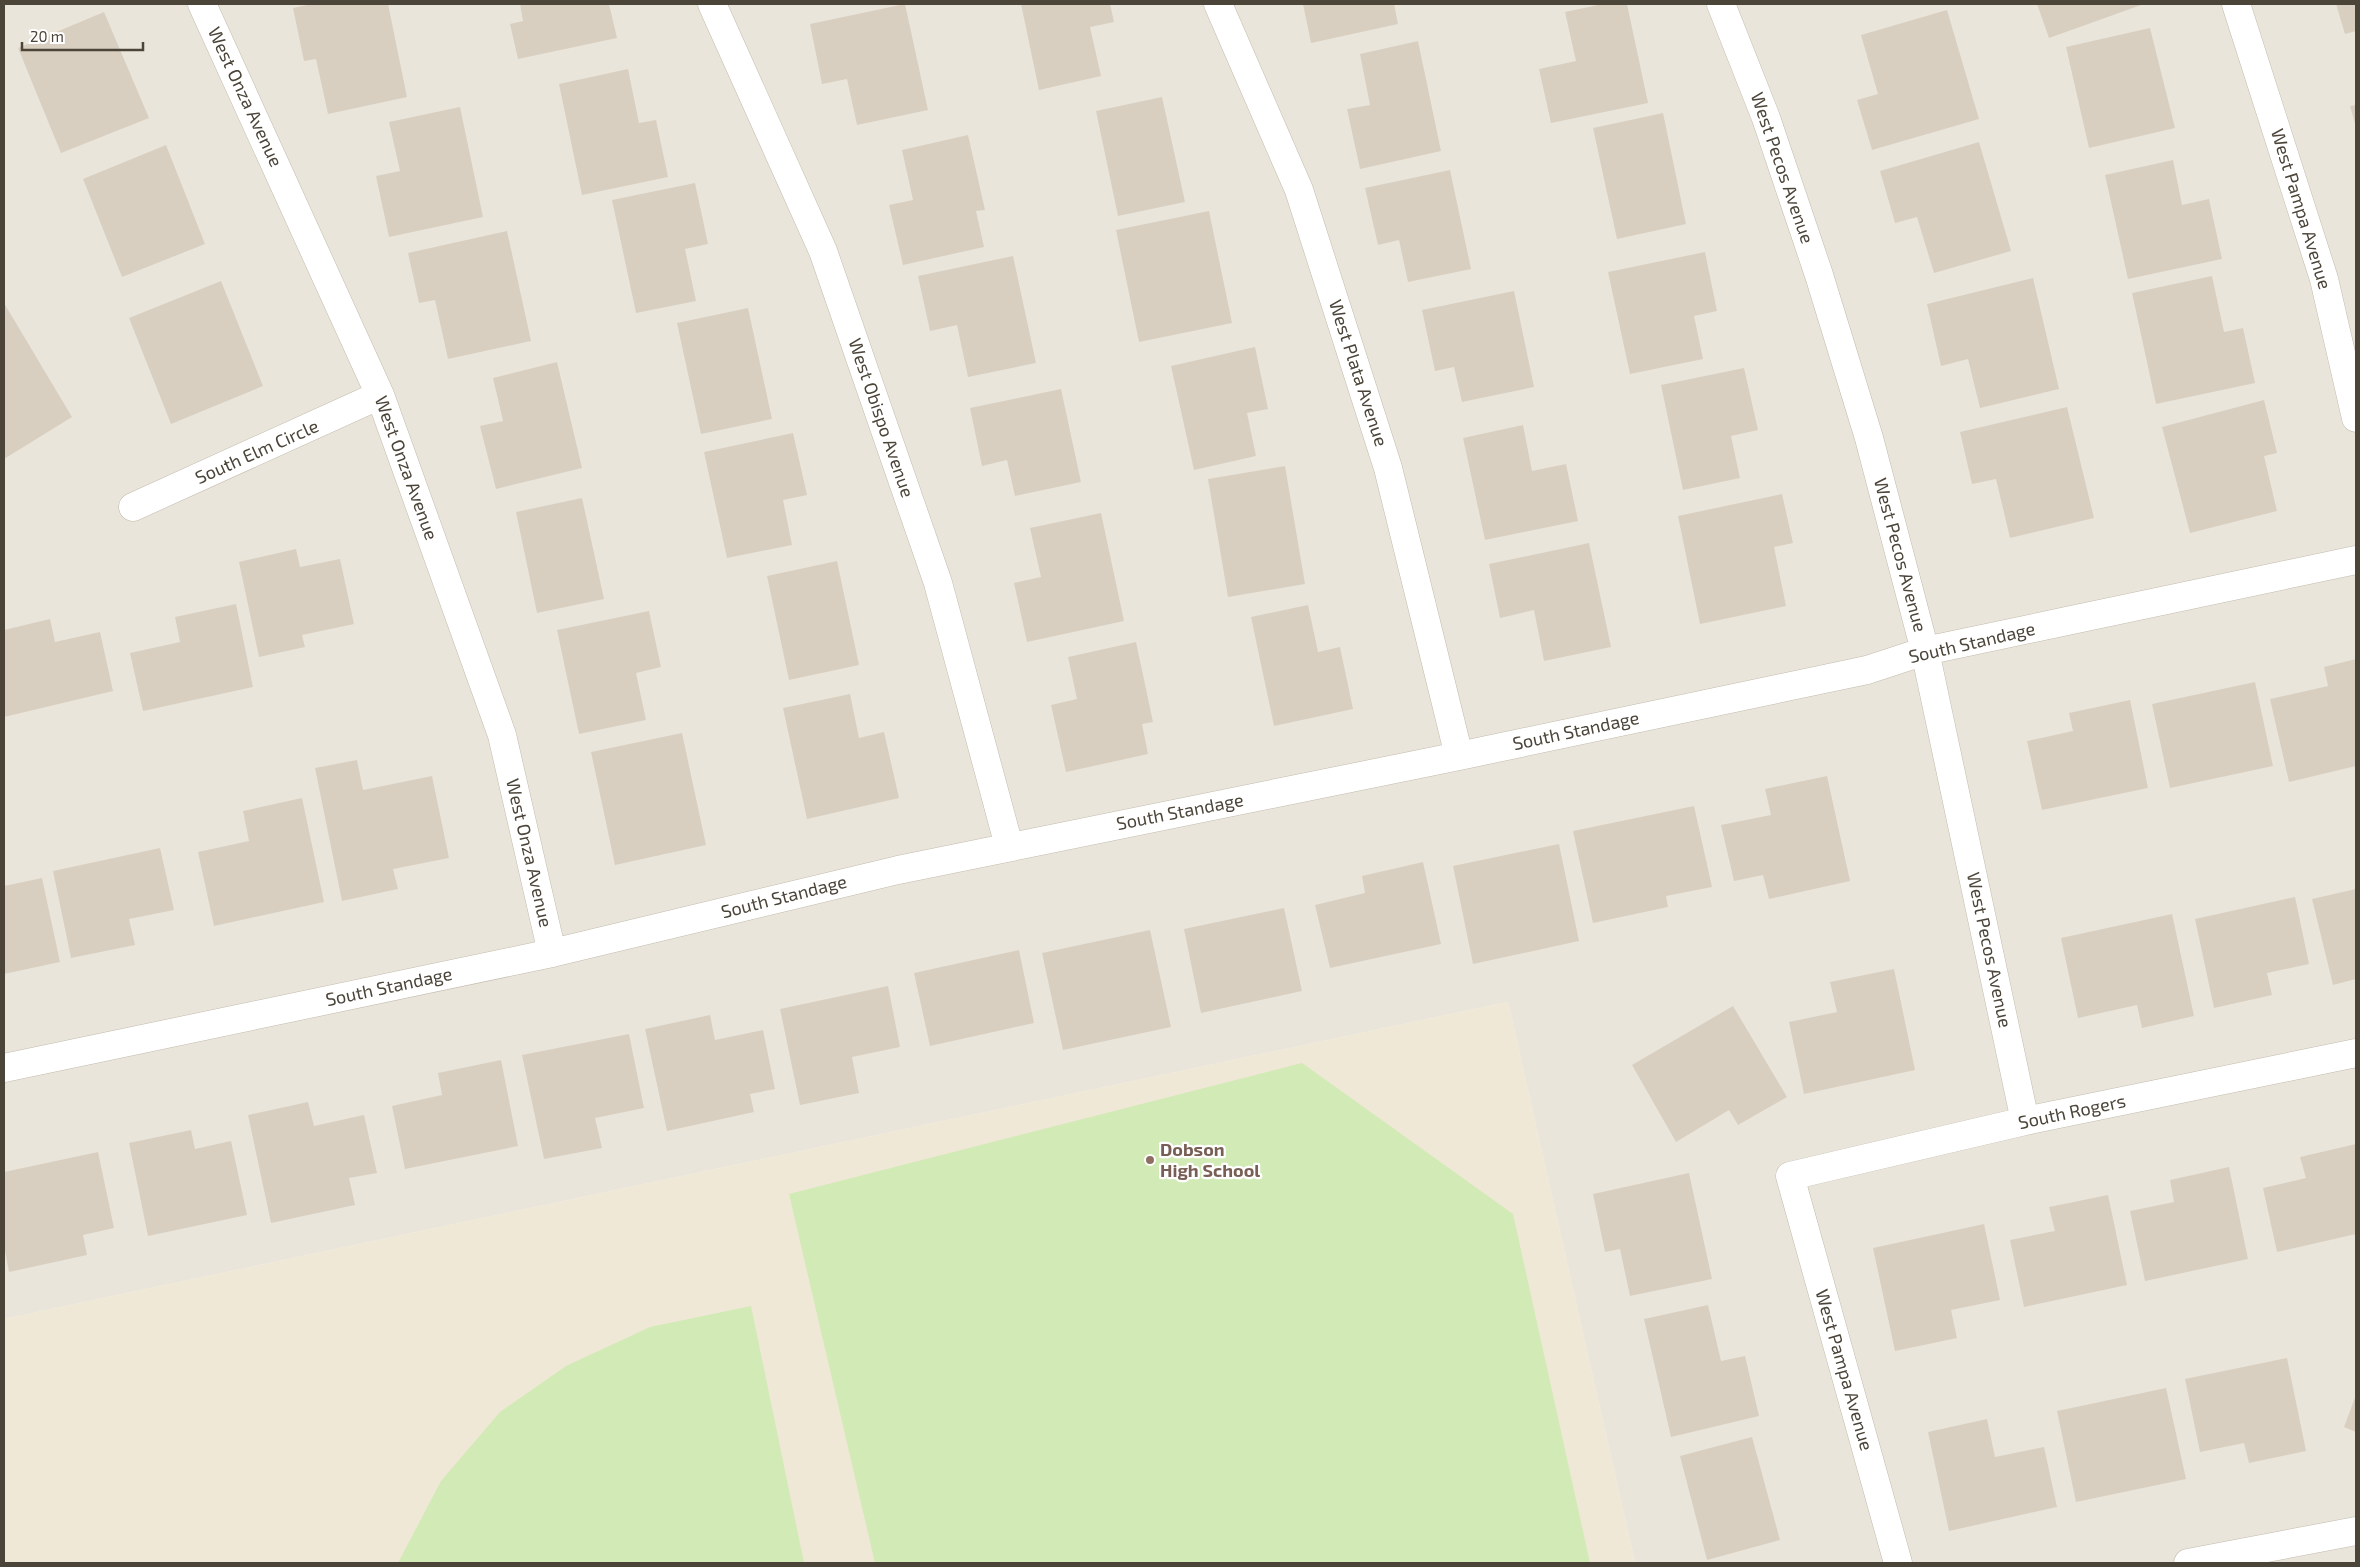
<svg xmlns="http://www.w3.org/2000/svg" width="2360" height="1567" font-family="'Exo 2',sans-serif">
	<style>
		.residential { fill: #eae5da }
		.education { fill: #efe8d6 }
		.green { fill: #d2eab5 }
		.building { fill: #d8cfc1 }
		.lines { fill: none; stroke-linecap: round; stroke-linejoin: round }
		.minor-casing { stroke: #c2bbae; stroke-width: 29 }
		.minor { stroke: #fff; stroke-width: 28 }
		.education-dot { fill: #8d6e63; stroke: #fff; stroke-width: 2 }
		.labels { text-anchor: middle; stroke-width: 4.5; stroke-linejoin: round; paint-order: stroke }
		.street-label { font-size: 18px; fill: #4b4439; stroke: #fff }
		.education-label { font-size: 18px; font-weight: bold; fill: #785e54; stroke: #fff; text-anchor: start }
	</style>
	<rect width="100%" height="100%" fill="#f6f3ec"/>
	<path class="residential" d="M4 4H2356V1563H1635L1508 1002 4 1319Z"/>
	<path class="education" d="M1508 1002 1635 1563H4V1319Z"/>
	<path class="green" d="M1302 1063 1513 1214 1590 1563H875L789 1194Z
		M751 1306 804 1563H398L441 1481 500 1412 566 1366 650 1327Z"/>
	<path class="building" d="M312 4H388L407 97 328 114 316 59 304 61 293 8Z
		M520 4H609L617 38 518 59 510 24 523 21Z
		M905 4 928 110 857 125 847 79 822 84 810 24Z
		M1021 4H1110L1114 22 1090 27 1101 76 1039 90Z
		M1303 4H1394L1398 24 1311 43Z
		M1603 4H1627L1648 103 1551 123 1539 69 1576 61 1565 12Z
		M2037 4H2144L2049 38Z
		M2336 4H2356V31L2345 34Z
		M1947 10 1979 119 1872 150 1857 100 1878 94 1861 35Z
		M104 12 149 118 61 153 18 48Z
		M2150 28 2175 128 2089 148 2066 47Z
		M1418 41 1441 151 1360 169 1347 109 1370 105 1360 54Z
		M628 69 639 123 656 120 668 177 582 195 559 84Z
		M1162 97 1185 202 1118 216 1096 111Z
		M2356 105V127L2350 106Z
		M460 107 483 217 389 237 376 176 400 171 389 122Z
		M1663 113 1686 224 1617 239 1593 128Z
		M968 135 985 210 976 211 984 247 903 265 889 205 913 200 902 150Z
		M1979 142 2011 251 1934 273 1917 217 1895 223 1880 171Z
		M166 145 205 244 122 277 83 179Z
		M2173 160 2182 205 2209 199 2222 259 2128 279 2105 175Z
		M1450 170 1471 269 1408 282 1399 240 1378 245 1365 188Z
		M695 183 708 244 685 249 696 301 636 313 612 200Z
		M1209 211 1232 323 1139 342 1116 230Z
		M507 231 531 341 448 359 435 300 419 303 408 253Z
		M1705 252 1717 311 1694 316 1703 359 1630 374 1608 272Z
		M1013 256 1036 363 968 377 957 325 930 331 918 276Z
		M2212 276 2224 332 2243 328 2255 383 2156 404 2132 293Z
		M2033 278 2059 389 1980 408 1968 359 1941 366 1927 304Z
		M221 281 263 386 171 424 129 318Z
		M1514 291 1534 387 1462 402 1454 367 1435 371 1422 310Z
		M4 303 72 417 4 459Z
		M748 308 772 419 701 434 677 323Z
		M1255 347 1268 409 1247 413 1256 456 1194 470 1171 366Z
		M557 362 582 468 496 489 480 426 503 421 493 378Z
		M1744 368 1758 430 1731 436 1740 478 1683 490 1661 385Z
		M1061 389 1081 482 1015 496 1007 460 982 466 970 408Z
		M2264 400 2277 453 2264 456 2277 511 2190 533 2162 427Z
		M2067 407 2094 518 2010 538 1996 479 1972 484 1960 432Z
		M1523 425 1532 471 1566 464 1578 521 1485 540 1463 438Z
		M793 433 807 495 783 500 792 545 727 558 704 452Z
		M1285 466 1305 584 1228 597 1208 479Z
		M1782 494 1793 543 1774 547 1786 606 1700 624 1678 516Z
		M582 498 604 599 537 613 516 512Z
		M1101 513 1124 621 1027 642 1014 583 1041 577 1030 528Z
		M1589 543 1611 647 1544 661 1534 610 1500 618 1489 564Z
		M296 549 300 567 340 559 354 624 302 635 305 647 259 657 239 562Z
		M837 561 859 665 789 680 767 576Z
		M236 604 253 687 143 711 130 653 180 642 175 617Z
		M1308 605 1318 652 1340 647 1353 709 1274 726 1251 617Z
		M649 611 661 667 636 673 646 720 579 734 557 630Z
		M50 619 55 642 100 632 113 691 4 717V630Z
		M1136 642 1153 722 1142 724 1148 754 1066 772 1051 705 1077 699 1068 657Z
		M2356 659V766L2289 782 2270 699 2328 686 2324 667Z
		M2255 682 2273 766 2170 788 2152 704Z
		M850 694 859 738 884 732 899 798 807 819 783 708Z
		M2130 700 2148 788 2042 810 2027 741 2073 731 2069 713Z
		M682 733 706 845 615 865 591 752Z
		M357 760 363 790 432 776 449 858 393 869 398 889 342 901 315 768Z
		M1827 776 1850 881 1769 899 1763 875 1734 881 1721 825 1771 815 1765 789Z
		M302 798 324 902 214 926 198 852 249 841 243 811Z
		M1694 806 1712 887 1666 896 1668 907 1593 923 1573 831Z
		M1559 844 1579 941 1473 964 1453 866Z
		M160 848 174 910 129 919 135 945 71 958 53 871Z
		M1423 862 1441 944 1330 968 1315 905 1365 893 1362 876Z
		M42 878 60 962 4 974V886Z
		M2356 889V979L2333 985 2312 899Z
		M2295 897 2309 964 2267 973 2272 995 2214 1008 2195 919Z
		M1284 908 1302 991 1201 1013 1184 929Z
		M2172 914 2194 1016 2142 1028 2137 1005 2078 1018 2061 938Z
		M1150 930 1171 1027 1063 1050 1042 953Z
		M1019 950 1034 1023 930 1046 914 973Z
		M1894 969 1915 1070 1804 1094 1789 1022 1837 1012 1830 982Z
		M888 986 900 1047 852 1057 859 1093 800 1105 780 1009Z
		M1733 1006 1787 1097 1738 1125 1729 1110 1676 1142 1632 1065Z
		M710 1015 715 1040 763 1030 775 1089 750 1094 754 1112 667 1131 645 1029Z
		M629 1034 644 1108 595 1118 602 1148 544 1159 522 1055Z
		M501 1060 518 1146 405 1169 392 1106 442 1095 438 1073Z
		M308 1102 314 1126 364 1115 377 1173 349 1178 355 1205 271 1223 248 1115Z
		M191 1130 195 1149 231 1141 247 1215 148 1236 129 1143Z
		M2356 1144V1234L2277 1252 2263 1188 2306 1178 2300 1157Z
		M98 1152 114 1228 83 1235 87 1255 9 1272 4 1245V1172Z
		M2229 1167 2248 1259 2145 1281 2130 1211 2174 1202 2170 1180Z
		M1689 1173 1712 1279 1630 1296 1620 1249 1605 1252 1593 1194Z
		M2108 1195 2127 1285 2024 1307 2010 1240 2055 1231 2049 1207Z
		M1984 1224 2000 1300 1951 1310 1957 1338 1895 1351 1873 1248Z
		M1708 1305 1721 1361 1745 1356 1759 1416 1671 1437 1644 1319Z
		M2287 1358 2306 1451 2249 1463 2244 1443 2200 1452 2185 1379Z
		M2166 1388 2186 1479 2076 1502 2057 1411Z
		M2356 1395V1432L2344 1427Z
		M1987 1419 1995 1457 2044 1447 2057 1507 1949 1531 1928 1432Z
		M1752 1437 1780 1540 1707 1560 1680 1456Z"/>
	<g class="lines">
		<g class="minor-casing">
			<path id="minor" d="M202 4 380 395 502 735 552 953
				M712 4 823 251 938 583 1009 846
				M1218 4 1299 190 1388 468 1459 756
				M1721 4 1766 118 1819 275 1869 438 1925 651 2025 1121
				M2236 4 2324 279 2356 418
				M133 507 380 395
				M4 1068 552 953 898 870 1459 756 1867 670 1925 651 2356 560
				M1898 1563 1790 1176 2025 1121 2356 1053
				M2188 1563 2356 1531"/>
		</g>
		<use href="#minor" class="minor"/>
	</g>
	<circle class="education-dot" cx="1150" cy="1160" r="5"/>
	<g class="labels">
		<g class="street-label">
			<text transform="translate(245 97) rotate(65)" y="6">West Onza Avenue</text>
			<text transform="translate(1782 168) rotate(71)" y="6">West Pecos Avenue</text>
			<text transform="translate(2301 209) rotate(73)" y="6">West Pampa Avenue</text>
			<text transform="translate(1358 373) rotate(72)" y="6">West Plata Avenue</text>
			<text transform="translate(881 418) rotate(71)" y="6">West Obispo Avenue</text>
			<text transform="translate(257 452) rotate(-24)" y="6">South Elm Circle</text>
			<text transform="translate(406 468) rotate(70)" y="6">West Onza Avenue</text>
			<text transform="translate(1900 555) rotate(75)" y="6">West Pecos Avenue</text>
			<text transform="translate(1972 643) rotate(-13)" y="6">South Standage</text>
			<text transform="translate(1576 731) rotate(-12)" y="6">South Standage</text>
			<text transform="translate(1180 812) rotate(-11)" y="6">South Standage</text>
			<text transform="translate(529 853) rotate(77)" y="6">West Onza Avenue</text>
			<text transform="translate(784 897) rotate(-14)" y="6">South Standage</text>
			<text transform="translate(1989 950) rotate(78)" y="6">West Pecos Avenue</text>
			<text transform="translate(389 987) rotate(-12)" y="6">South Standage</text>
			<text transform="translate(2072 1112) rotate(-12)" y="6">South Rogers</text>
			<text transform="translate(1844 1370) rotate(74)" y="6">West Pampa Avenue</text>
		</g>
		<g class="education-label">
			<text x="1160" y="1156">Dobson<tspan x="1160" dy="21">High School</tspan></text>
		</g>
	</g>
	<rect width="2360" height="1567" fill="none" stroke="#4b4439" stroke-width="10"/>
	<path d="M22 42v8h121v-8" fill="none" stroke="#4b4439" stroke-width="2.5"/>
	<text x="30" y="42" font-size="15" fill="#4b4439" stroke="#ffffff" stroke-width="4" paint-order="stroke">20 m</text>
</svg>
